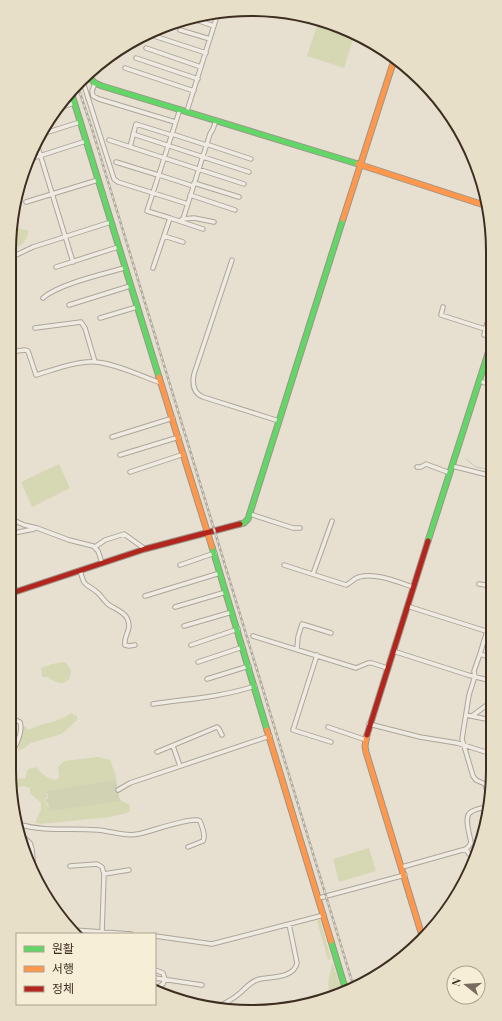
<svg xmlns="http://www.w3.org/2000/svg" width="502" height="1021" font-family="'Playfair Display','Noto Sans KR',serif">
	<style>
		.green { fill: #d6d7b3 }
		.cemetery { fill: #d1d1b3 }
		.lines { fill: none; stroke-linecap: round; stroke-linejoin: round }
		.stream { stroke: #bcccc2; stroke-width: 1 }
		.street-casing { stroke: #ada599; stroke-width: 5.5 }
		.fast-casing { stroke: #9c958a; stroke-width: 7 }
		.slow-casing { stroke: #9c958a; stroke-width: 7 }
		.jam-casing { stroke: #9c958a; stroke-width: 7 }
		.street { stroke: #efebe3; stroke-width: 3.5 }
		.fast { stroke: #63d668; stroke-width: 5 }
		.slow { stroke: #ff974d; stroke-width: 5 }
		.jam { stroke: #b3261e; stroke-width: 5 }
		.rail-casing { stroke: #afaaa2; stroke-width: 2.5 }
		.rail { stroke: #f7eed8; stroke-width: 1; stroke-dasharray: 3; stroke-linecap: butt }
		.rim { fill: none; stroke: #3d2e20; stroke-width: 2 }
	</style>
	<rect width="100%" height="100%" fill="#e7e0d1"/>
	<path class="green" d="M318 23 355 33 344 68 307 56Z
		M14 219C16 227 20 230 28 230 29 237 24 243 19 247L13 238H10Z
		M59 464 70 488 32 507 21 482Z
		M65 662 71 670C71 686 59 686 48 677H42L41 668 52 664Z
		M71 713 77 716V720L62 734 31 743 24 748 18 751 23 727 25 726 28 730C42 722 59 723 71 713Z
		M98 757 110 760 116 776V783L47 793V798L44 799 45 803 47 804 48 808 53 810 118 797 122 801 130 805V811C124 815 117 815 110 817L40 824 35 823 41 809V803L30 793V788L24 786 18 787 15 781 20 778 25 779 28 769 36 767C42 775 47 778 56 780L59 777 58 767 64 761Z
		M369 848 376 871 339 882 333 859Z
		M320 919 331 959 328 960 317 921Z
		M332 964H333L342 992 332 995C324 989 331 973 332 964Z"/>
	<path class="cemetery" d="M116 780 120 801 49 811 48 803H46L45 799H48L47 791Z"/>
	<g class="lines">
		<path class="stream" d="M466 459 476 467 492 470"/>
		<g class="street-casing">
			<path id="street" d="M193 19 214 26
				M180 30 210 39
				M151 35 206 53
				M146 48 201 67
				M136 58 198 79
				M125 68 194 91
				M89 78 84 80 83 82 114 179 118 182 188 204
				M95 83 92 91 93 96 99 99 175 122
				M62 107 74 103
				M187 111 217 16
				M42 134 80 122
				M133 134 249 172
				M172 134 206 145
				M109 140 244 184
				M36 141 73 262
				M206 144 251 159
				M130 147 136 124 171 135
				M30 159 86 141
				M116 162 158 175
				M159 175 193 186
				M194 183 239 197
				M190 195 235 210
				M26 202 98 180
				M170 218 179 221 183 219 210 134 213 129 216 120
				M183 219 194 218 214 222
				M179 221 203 229
				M164 236 183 242
				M14 256 33 247 111 222
				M232 260 194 374C192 384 193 393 203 397L279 421
				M56 267 118 247
				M153 268 170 218 147 211 180 109
				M43 298C58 284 104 274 124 268
				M69 305 130 286
				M443 307 441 315 491 331
				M100 318 137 307
				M35 328 81 322 85 328 95 362
				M484 335 487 323
				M9 352 25 350 28 351 36 375C53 370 79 360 96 362 117 364 141 376 161 383
				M480 381 491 385
				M112 437 173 418
				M120 455 179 437
				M452 466 492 476
				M417 467H421L426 464 450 473
				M130 472 184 454
				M250 514 293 528H300
				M9 518 24 525 37 528 69 540 93 546 98 551 102 563
				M14 533 34 529
				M95 547 105 540 124 534 145 549
				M489 564 492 565
				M180 565 215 553
				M284 565 346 585C351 583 354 578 359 577 375 572 398 582 413 587
				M80 570C85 590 86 582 98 593 102 597 105 602 109 605 115 609 123 611 127 618 133 630 123 635 125 645L129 646 135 645
				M313 574 332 521
				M479 584 492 586
				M145 596 220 573
				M407 606 492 633
				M175 607 226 592
				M184 626 232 612
				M253 636 356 668 368 663H372L387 668
				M191 645 238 629
				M297 649 298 637 302 624 331 633
				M393 651 468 675 492 681
				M480 654 487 631
				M317 655 293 730 331 742
				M198 662 243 647
				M207 679 249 666
				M153 704C187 699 222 697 255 686
				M466 715 486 719
				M472 716 487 705H489
				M369 724 420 737 457 743 492 754
				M328 727 366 740
				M173 746 180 766
				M157 752 217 727 219 729 222 735
				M9 760C13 749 24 734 20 722L13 719
				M485 784 492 786
				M118 790 130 783 270 736
				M489 798 485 784 476 780 473 776 462 739 469 695 475 676 474 671 480 654 492 658
				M18 824C44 832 71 828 98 830 111 831 125 837 138 834 150 832 192 816 200 821 202 827 206 835 203 841L188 847
				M19 833 30 843 32 849 34 870
				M466 849 469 846 471 843C470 835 463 816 471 812 475 809 482 808 487 807
				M70 866 97 864 102 867 104 874 102 932
				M402 867 466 849 469 854 474 856
				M104 874 129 870
				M319 898 405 875
				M74 930 131 934
				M155 936 212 944 324 915
				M155 970 163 973 165 979 163 984 156 989
				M155 978 202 985
				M215 1008C224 1004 232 1000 240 993 246 988 250 981 260 979 272 977 294 978 297 963L289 924"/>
		</g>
		<g class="fast-casing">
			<path id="fast" d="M87 75 95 83 102 86 358 164
				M72 95 159 377
				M240 524 244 523 248 519 343 219
				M428 541 491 344
				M212 547 267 730
				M331 941 346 991"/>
		</g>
		<g class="slow-casing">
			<path id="slow" d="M358 164 487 206
				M343 219 395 57
				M159 377 212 547
				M267 730 331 941
				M367 735 365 746 366 752 423 939"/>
		</g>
		<g class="jam-casing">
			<path id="jam" d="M9 594 145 549 240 524
				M367 735 428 541"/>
		</g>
		<use href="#street" class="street"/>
		<use href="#fast" class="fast"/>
		<use href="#slow" class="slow"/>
		<use href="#jam" class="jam"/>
		<g class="rail-casing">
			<path id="rail" d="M78 87 92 129 354 988"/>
		</g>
		<use href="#rail" class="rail"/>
	</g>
	<path d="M0 0H502V1021H0ZM251 16H251A235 235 0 0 1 486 251V770A235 235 0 0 1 251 1005H251A235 235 0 0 1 16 770V251A235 235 0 0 1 251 16Z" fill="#e8dfc9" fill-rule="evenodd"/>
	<path class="rim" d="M251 16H251A235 235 0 0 1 486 251V770A235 235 0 0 1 251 1005H251A235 235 0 0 1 16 770V251A235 235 0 0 1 251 16Z"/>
	<rect x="16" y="933" width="140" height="72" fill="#f7eed8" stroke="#ada18e"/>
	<rect x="24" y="946" width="20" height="6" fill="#63d668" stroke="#ada18e"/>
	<text x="52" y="953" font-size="12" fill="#3d2e20">원활</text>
	<rect x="24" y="966" width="20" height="6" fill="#ff974d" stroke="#ada18e"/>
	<text x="52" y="973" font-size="12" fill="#3d2e20">서행</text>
	<rect x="24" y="986" width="20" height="6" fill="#b3261e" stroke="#ada18e"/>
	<text x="52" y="993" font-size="12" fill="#3d2e20">정체</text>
	<g transform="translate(466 985) rotate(287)"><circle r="19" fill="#f7eed8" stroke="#ada18e"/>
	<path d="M0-3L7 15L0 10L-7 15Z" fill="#786c5e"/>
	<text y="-6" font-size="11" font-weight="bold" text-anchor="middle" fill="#3d2e20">N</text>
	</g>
</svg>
